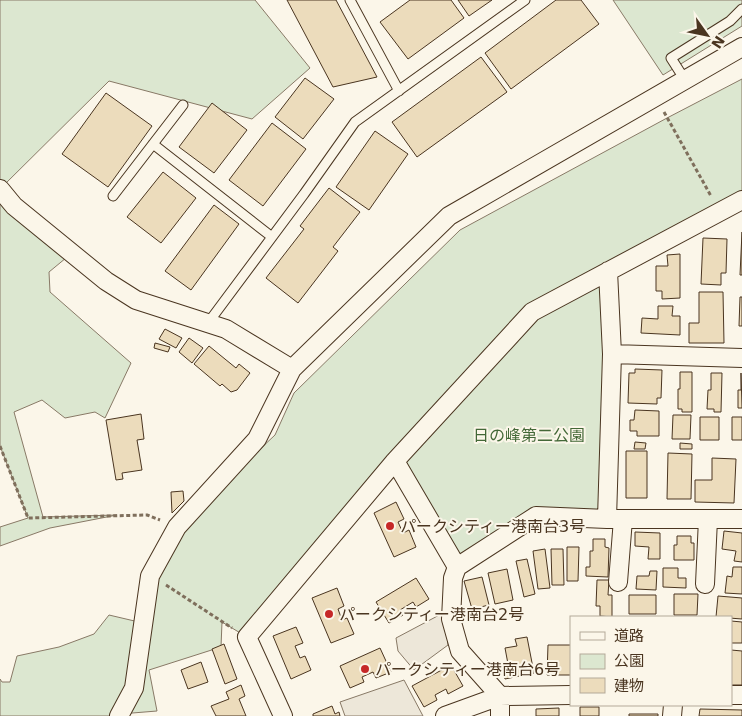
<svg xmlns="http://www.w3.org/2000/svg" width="742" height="716" font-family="'DejaVu Sans','Noto Sans JP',sans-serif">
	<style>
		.green { fill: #dce7d0; stroke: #887966 }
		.parking { fill: #ede7d9; stroke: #887966 }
		.building { fill: #ecdcbc; stroke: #4a3520 }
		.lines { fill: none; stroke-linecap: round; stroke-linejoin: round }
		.service-casing { stroke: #4a3520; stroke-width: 11 }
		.minor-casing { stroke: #4a3520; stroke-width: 20 }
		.path { stroke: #7f6f5c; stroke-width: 3; stroke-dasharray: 4 2.5; stroke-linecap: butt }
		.service { stroke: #fbf6e9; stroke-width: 9 }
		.minor { stroke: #fbf6e9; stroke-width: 18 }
		.poi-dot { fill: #c62828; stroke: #fbf6e9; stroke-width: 2 }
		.labels { text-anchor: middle; stroke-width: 4; stroke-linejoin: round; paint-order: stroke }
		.park-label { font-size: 16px; fill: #436837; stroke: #fbf6e9 }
		.poi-label { font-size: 16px; fill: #4a3520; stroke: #fbf6e9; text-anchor: start }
	</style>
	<rect width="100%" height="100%" fill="#fbf6e9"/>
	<path class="green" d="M0 0H255L310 68 252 119 109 81 0 189Z
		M613 0H742V26L663 75Z
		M742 79V200L608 271 607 519 536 516 457 567 396 461 247 637 222 622 221 647 149 670 157 711 120 714 119 716H0V679L2 682H10L17 656 59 647 94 634 109 615 143 623 150 576 177 527 275 435 294 393 460 230 667 118Z
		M0 189 72 253 49 272 50 292 131 363 105 418 95 412 65 418 42 400 14 412 43 517 117 515 50 528 0 546V527L28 518 0 446Z"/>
	<path class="parking" d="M445 612 448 645 414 670 398 651 396 638Z
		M404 680 423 716H345L340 702Z"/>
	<path class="building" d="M287 0H336L377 77 333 87Z
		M410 0H451L464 18 408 59 380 22Z
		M458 0H492L469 16Z
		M556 0H581L599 24 511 89 485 53Z
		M481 57 507 92 417 157 392 122Z
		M305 78 334 99 303 139 275 117Z
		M106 93 152 126 108 187 62 154Z
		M212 103 247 130 214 173 179 147Z
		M272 123 306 149 263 206 229 180Z
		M375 131 408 154 369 210 336 187Z
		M163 172 196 198 161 243 127 217Z
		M329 188 360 212 333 247 338 251 298 303 266 278 304 229 300 226Z
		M214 205 239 224 191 290 165 271Z
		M742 232V275H740Z
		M703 238 727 239 726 273H721V285L701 284Z
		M680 254V298L662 299V291H656V266H668L667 255Z
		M699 292H723L724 343H689V323H699Z
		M740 297H742V326H739Z
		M658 306H673L672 316H680V335L641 333 642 318 658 319Z
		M165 329 182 338 176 348 159 339Z
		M189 338 203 348 192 363 179 352Z
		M155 343 170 347 168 352 154 348Z
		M209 346 236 368 239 364 250 373 237 390 231 392 222 384 220 386 194 364Z
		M635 369 662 370 661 398H657V404L628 403 629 373H635Z
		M680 372H692V412H682V409H678V389H680Z
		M711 373H722L721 412H714V409H707L708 390H711Z
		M741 373 742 408H738V390H741Z
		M635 410 659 411V436H637V431H630V420H634Z
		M141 414 144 439 137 440 142 470 122 473 123 479 116 480 106 420Z
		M673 415H691L690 439H672Z
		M700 417H719V440H700Z
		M732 417H742V440H732Z
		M635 442 646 443 645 449H634Z
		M680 443 692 444V449H680Z
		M626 451H647V498H626Z
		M668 453 692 454 691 499H667Z
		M712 458 736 459 734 503 695 502V480H712Z
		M183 491 184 501 172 513 171 492Z
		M396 502 404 519 398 522 403 533 409 530 416 547 394 557 374 513Z
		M724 531 742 533V562L734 561 736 551 722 549Z
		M635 532 660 533V559H648L649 547 635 546Z
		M677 536H691V543H694V560H674V545H677Z
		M593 539H605V547L609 548 608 577 586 576V567H590V551H593Z
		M567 547H579L578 581H567Z
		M545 549 550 588 538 589 533 551Z
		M551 549H563L564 585H552Z
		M527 559 535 594 524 597 516 561Z
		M733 567H742V594L725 593 727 576 732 577Z
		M663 568H678V578H686V588L663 587Z
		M507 569 513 600 495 604 488 573Z
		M650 571H657L656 590 636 589 637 576H649Z
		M482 577 489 605 472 609 464 581Z
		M416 578 429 599 416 607 413 602 400 610 403 615 389 623 376 602Z
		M597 580H609L608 595H612V617L600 616V606H596Z
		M337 588 344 606 338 609 342 620 347 618 354 634 331 643 312 598Z
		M674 594H698L697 615H674Z
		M629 595H656V614H629Z
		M718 596 742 598V619L716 617Z
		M731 621 742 622V643H731Z
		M296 627 303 643 295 646 300 658 305 656 311 670 291 679 273 636Z
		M527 637 534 673 505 679 502 665 508 664 505 648 517 646 515 639Z
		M224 644 237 679 225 684 212 649Z
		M548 645H571V675H547Z
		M380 648 391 672 376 678 373 672 362 677 364 682 350 688 340 666Z
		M731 650 742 651V685H731Z
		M201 662 208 682 188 689 181 670Z
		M451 665 463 686 448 694 446 689 435 695 437 700 424 707 412 686Z
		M241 685 245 696 239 699 246 716H216L211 706 229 699 226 692Z
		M332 706 335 714 339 712 340 716H313V714Z
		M580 707H599V716H580Z
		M559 708V716H536V709Z
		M700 709 742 710V716H699Z
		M629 714H658V716H629Z"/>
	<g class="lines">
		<g class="service-casing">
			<path id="service" d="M350 0 399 91
				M685 80 671 58 730 21 742 9
				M153 144 272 237
				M113 196 183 105
				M208 323 304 194 355 122 525 0"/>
		</g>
		<g class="minor-casing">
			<path id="minor" d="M0 189 14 206 106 281 136 300 226 329 292 369
				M612 354 742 358
				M395 461 457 567 453 578 451 619 460 651 500 696 571 695
				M607 519 612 354 608 271
				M457 567 536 516 607 519H742
				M618 582 623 519
				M705 584 708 519
				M731 695H742
				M119 716 134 688 150 576 177 527 257 439 292 369 449 216 742 47
				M283 716 247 637 395 461 532 312 742 200
				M445 716 500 696V716
				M672 716 673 705"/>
		</g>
		<path class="path" d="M664 112 711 196
			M0 446 28 518 147 515 160 520
			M166 585 232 628"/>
		<use href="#service" class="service"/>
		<use href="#minor" class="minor"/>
	</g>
	<g class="poi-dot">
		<circle cx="390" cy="526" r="5"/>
		<circle cx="329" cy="614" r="5"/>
		<circle cx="365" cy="669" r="5"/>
	</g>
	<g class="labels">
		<g class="park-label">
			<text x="529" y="441">日の峰第二公園</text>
		</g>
		<g class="poi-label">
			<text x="400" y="532">パークシティー港南台3号</text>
			<text x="339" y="620">パークシティー港南台2号</text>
			<text x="375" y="675">パークシティー港南台6号</text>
		</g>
	</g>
	<rect x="570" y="616" width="162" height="90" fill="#fbf6e9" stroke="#b4a999"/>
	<rect x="580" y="632" width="25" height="8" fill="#fbf6e9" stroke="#b4a999"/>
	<text x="614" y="641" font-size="15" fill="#4a3520">道路</text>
	<rect x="580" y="654" width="25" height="15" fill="#dce7d0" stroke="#b4a999"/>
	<text x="614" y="666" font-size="15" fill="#4a3520">公園</text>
	<rect x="580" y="678" width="25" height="15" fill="#ecdcbc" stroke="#b4a999"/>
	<text x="614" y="691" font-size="15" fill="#4a3520">建物</text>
	<g transform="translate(707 35) rotate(123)" stroke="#fbf6e9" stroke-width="4" paint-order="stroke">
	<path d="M0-4L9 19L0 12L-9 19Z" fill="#4a3520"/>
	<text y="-8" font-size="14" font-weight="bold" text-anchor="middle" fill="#4a3520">N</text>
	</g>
</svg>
